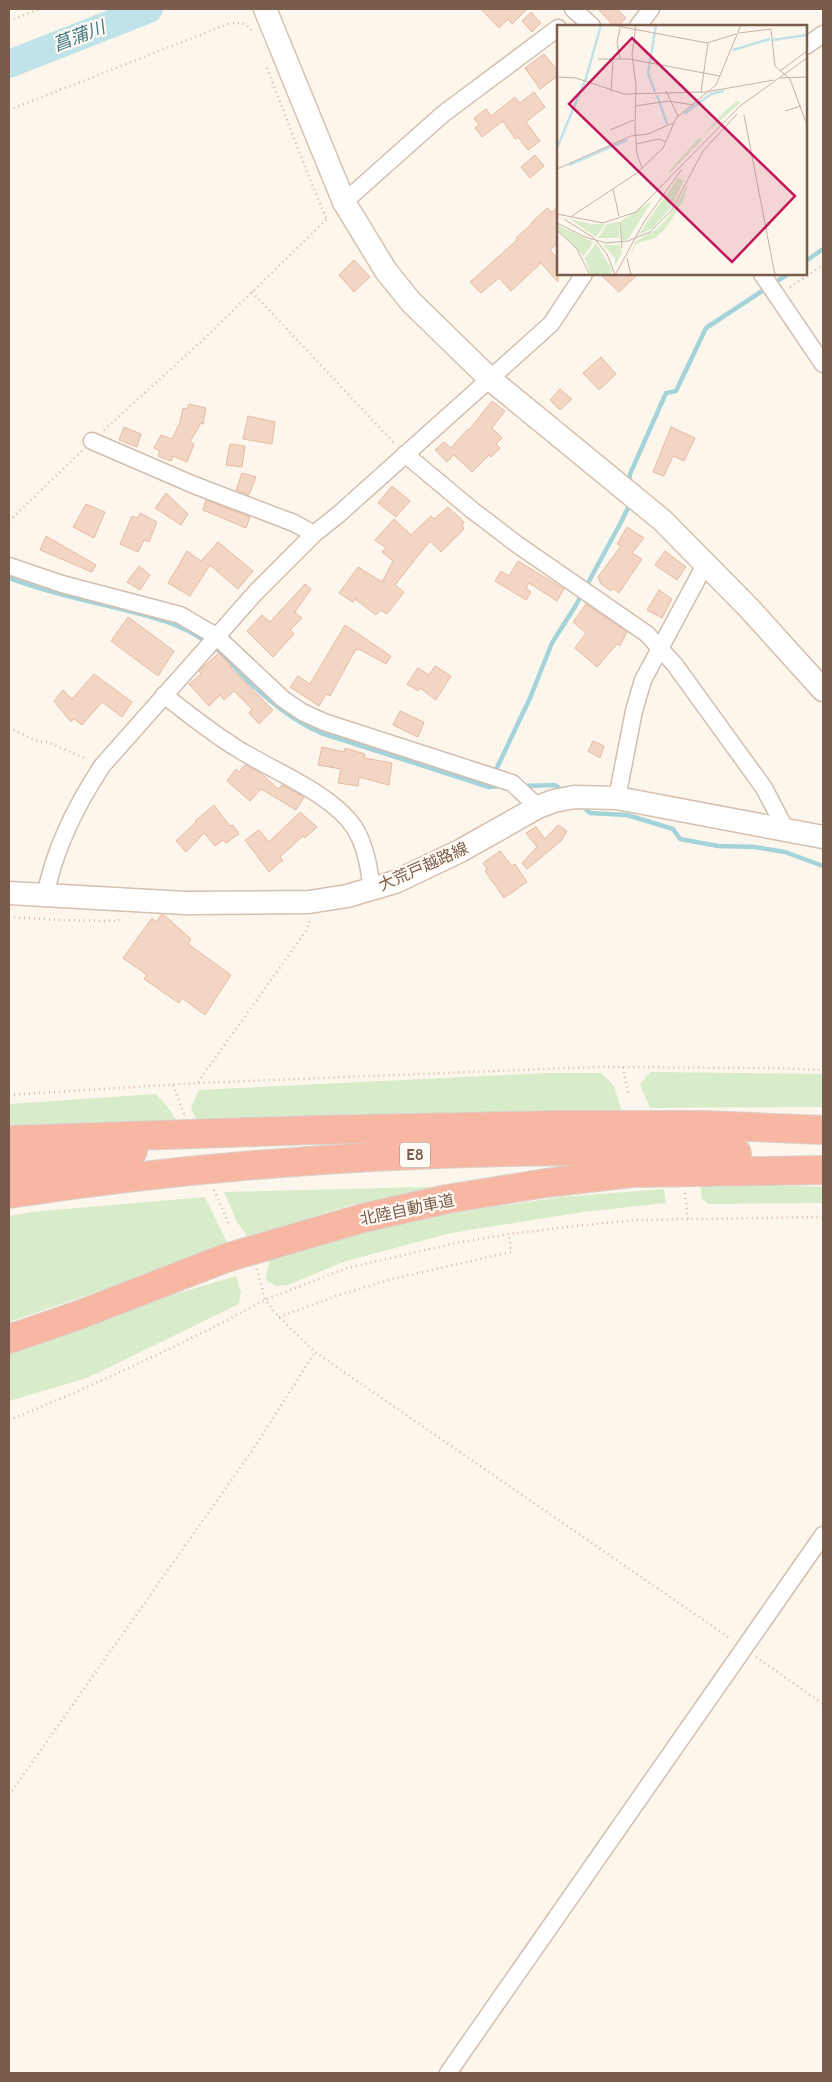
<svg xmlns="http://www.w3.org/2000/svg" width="832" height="2082" font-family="Cabin,'Noto Sans JP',sans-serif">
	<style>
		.green { fill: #d8ecc9 }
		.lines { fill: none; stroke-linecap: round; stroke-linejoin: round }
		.stream { stroke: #a5d3da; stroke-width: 4.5 }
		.river { stroke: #bfe3e8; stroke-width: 28 }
		.building { fill: #f3d5c3; stroke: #e6bba3 }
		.street-casing { stroke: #d1beb0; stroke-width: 19 }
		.secondary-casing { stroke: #d6c0b0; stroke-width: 25 }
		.highway-casing { stroke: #dad1cd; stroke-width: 30 }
		.path { stroke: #d9b8a5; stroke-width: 2.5; stroke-dasharray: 1 4; stroke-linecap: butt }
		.street { stroke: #fff; stroke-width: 16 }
		.secondary { stroke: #fff; stroke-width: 22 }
		.highway { stroke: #f7b7a3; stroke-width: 28 }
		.labels { text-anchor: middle; stroke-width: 4.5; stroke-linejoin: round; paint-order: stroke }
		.shield { fill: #fffaf3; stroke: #a28b7f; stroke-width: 1 }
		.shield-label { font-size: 15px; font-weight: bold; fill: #7a5c4d }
		.street-label { font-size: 16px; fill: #7a5c4d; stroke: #fffaf3 }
		.water-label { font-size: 18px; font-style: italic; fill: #437c86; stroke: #fffaf3 }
		.inset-river { fill: none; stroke: #bfe3e8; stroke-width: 2.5 }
		.inset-road { fill: none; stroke: #c5b3a7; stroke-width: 1 }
		.view { fill: #c2185b; fill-opacity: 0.15; stroke: #c2185b; stroke-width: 2.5 }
		.inset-edge { fill: none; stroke: #7a5c4d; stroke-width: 2.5 }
	</style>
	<rect width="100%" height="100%" fill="#fdf6ec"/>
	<path class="green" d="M650 1072 823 1074V1107L650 1108 640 1085Z
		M548 1073H601L614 1086 622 1112 198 1124 191 1107 199 1090Z
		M156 1094 167 1106 181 1127 9 1133V1104Z
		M700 1183 823 1187V1203L708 1204 702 1199Z
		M463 1186 354 1204 248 1237 237 1222 224 1192Z
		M664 1189 666 1203 583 1212 451 1233 346 1261 288 1285 276 1286 266 1280 269 1261 384 1227 456 1212 562 1197Z
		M205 1197 229 1246 9 1322V1216L31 1212Z
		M236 1276 241 1292 239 1304 87 1378 9 1401V1351L46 1341 162 1298Z"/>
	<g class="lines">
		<path class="stream" d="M806 261 823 249
			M629 484 630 474 666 393 676 391 706 328 788 274
			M9 578C43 591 77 599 113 607 145 615 179 622 206 642
			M213 646C226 656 235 668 246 679 269 701 292 720 321 733L489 787 502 786
			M494 774 530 698 552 643 576 605 620 524 628 508 629 502
			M523 786 555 785 563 791
			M581 805 590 813 627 815 673 829 680 839 718 846 755 847 785 852 823 866"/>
		<path class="river" d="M9 64 149 9"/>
	</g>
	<path class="building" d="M481 9H527L512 24 508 19 499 28Z
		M598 9H617L626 18 618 26H614Z
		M531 12 541 23 532 32 522 21Z
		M544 54 558 71V76L540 89 525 68Z
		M534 92 545 107 526 122 540 141 528 150 518 137 515 139 503 121 482 137 475 128 479 125 474 118 486 109 491 116 515 97 520 103Z
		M535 155 544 166 530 178 521 167Z
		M558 207V243L550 250 558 259V282L541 263 511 291 499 278 481 293 470 282 517 240 516 238 532 224 531 223 547 208 552 212Z
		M354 260 370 277 354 292 339 275Z
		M600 274H638L619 292Z
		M601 357 616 374 599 390 583 373Z
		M560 389 572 399 560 410 550 400Z
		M492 401 505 411 492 428 502 438 496 444 500 448 491 457 489 455 472 472 454 455 447 462 435 450 444 442 451 448 468 429 469 430Z
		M189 404 206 408 203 424 201 423 190 442 194 444 187 462 173 456 171 461 158 456 160 451 154 448 161 435 172 439 180 422 183 408 187 409Z
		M248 416 275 422 272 444 243 439Z
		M124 427 141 434 137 447 119 440Z
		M671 427 695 438 684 461 673 456 664 476 653 472Z
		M230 444 245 446 242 467 226 465Z
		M242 473 256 477 249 495 236 490Z
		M392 486 410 501 396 517 378 503Z
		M166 493 188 514 181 525 155 508Z
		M206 500 250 517 246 528 203 510Z
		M86 504 105 512 94 538 73 527Z
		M448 507 464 522 462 525 464 529 441 552 430 541 395 585 404 592 387 614 380 610 376 615 355 599 353 602 339 593 358 567 382 582 393 561 382 552 386 548 375 540 394 519 411 535 431 516 434 519Z
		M140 513 157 522 149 542 144 540 138 552 120 544 132 516 138 518Z
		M627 527 644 538 632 553 642 559 619 593 613 588 611 591 601 584 598 577 621 546 617 544Z
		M46 536 96 565 92 572 40 550Z
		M218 542 253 571 238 589 210 565 190 596 168 583 187 551 201 561Z
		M665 551 686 567 677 580 655 565Z
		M518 561 564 589 557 601 529 583 526 588 531 592 526 600 495 581 501 571 509 576Z
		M139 566 150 575 140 590 127 582Z
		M305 584 311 589 295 612 302 618 290 630 294 634 273 657 247 631 262 615 270 622Z
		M659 590 672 599 662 618 647 610Z
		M586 604 627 632 620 646 617 644 597 667 575 648 586 633 573 622Z
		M128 617 174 651 158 676 111 641Z
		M345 625 391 656 386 664 359 649V650L356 649 330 696 326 694 319 706 290 687 298 676 310 684Z
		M219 653 232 667 231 668 273 710 259 724 249 713 252 709 234 691 224 700 220 695 209 706 189 684 201 674 199 671 202 668Z
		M435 666 451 676 436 700 420 688 418 691 407 684 418 668 429 675Z
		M94 674 132 702 122 717 102 702 82 725 74 719 71 722 54 701 63 690 72 699Z
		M400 711 424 722 418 737 393 725Z
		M593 741 604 746 600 758 588 751Z
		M322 747 344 752 345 748 365 754 364 758 392 763 389 785 359 777 358 786 338 783 341 769 318 765Z
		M245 765 261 773 278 789 282 785 304 797 296 810 261 789 250 801 227 781 236 769 239 772Z
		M214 805 230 826 233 825 239 834 226 843 223 840 215 846 204 833 186 852 176 841 196 822 195 821Z
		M300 812 317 827 305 838 303 836 280 857 283 860 269 872 245 840 259 830 269 842Z
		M558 825 567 831 561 841 527 869 522 863 537 847 526 833 536 827 545 839Z
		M500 851 512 866 515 864 527 882 504 898 485 871 487 869 483 863Z
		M161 915H164L191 939 188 944 231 975 205 1015 182 998 179 1003 144 979 147 975 123 958 152 918 156 922Z"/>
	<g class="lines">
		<g class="street-casing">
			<path id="street" d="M573 9 592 26
				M638 26 651 9
				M806 46 823 34
				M344 202 443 114 558 28
				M762 274 823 364
				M92 441 194 485 294 523 314 534
				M405 454 472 510 518 545 647 634 675 665 764 788 786 830
				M9 566 62 584 180 615 216 636 283 699 302 712 324 722 512 783 538 807
				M164 695C188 714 212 733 238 749 273 771 331 793 354 827 366 846 369 868 372 889
				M617 798 634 711 643 680 706 563
				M45 897C54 849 75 807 102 766L256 592 314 534 339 514 551 324 584 274
				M448 2073 823 1535"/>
		</g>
		<g class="secondary-casing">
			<path id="secondary" d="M265 9 344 202 386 271 411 302 490 379 662 520 748 607 823 690
				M9 893 185 903 309 902 347 896 395 882 460 851 538 807 554 801 574 797 617 798 823 837"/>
		</g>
		<g class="highway-casing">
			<path id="highway" d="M9 1140 313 1130 560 1125H704L823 1130
				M9 1167 133 1151
				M9 1194C249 1157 494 1146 737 1153
				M9 1339 79 1315 226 1258 363 1218 447 1199 546 1183 632 1173 823 1170"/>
		</g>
		<path class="path" d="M9 21 40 9
			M267 68 309 177 327 220
			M9 110 228 24C240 22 246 22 253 33
			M790 287 823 265
			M252 292 395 444
			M104 430 205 338 327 219
			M9 521 82 451
			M9 728 37 741 47 742 87 759
			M9 917 57 920 118 921 120 918
			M623 1067 628 1093
			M198 1082 306 931 310 921
			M173 1085 184 1114
			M9 1095 197 1083 594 1067 771 1068 823 1070
			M214 1190 230 1227
			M685 1193 688 1219
			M257 1269 265 1300 279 1317 315 1352 731 1639
			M279 1317 339 1295 392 1279 511 1252 509 1234
			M9 1420 67 1396 142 1362 210 1329 265 1300 347 1268 456 1243 509 1234 584 1225 637 1220 823 1217
			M756 1657 823 1704
			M9 1795 252 1451 315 1352"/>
		<use href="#street" class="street"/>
		<use href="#secondary" class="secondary"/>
		<use href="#highway" class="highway"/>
	</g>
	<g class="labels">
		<rect class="shield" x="400" y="1142.5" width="30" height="25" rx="4"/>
		<g class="shield-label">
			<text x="415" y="1160">E8</text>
		</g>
		<g class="street-label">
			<text transform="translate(423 866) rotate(-24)" y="6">大荒戸越路線</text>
			<text transform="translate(407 1209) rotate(-12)" y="6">北陸自動車道</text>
		</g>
		<g class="water-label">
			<text transform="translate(79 36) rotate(-21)" y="6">菖蒲川</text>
		</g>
	</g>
	<g transform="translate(557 25)">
		<rect width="250" height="250" fill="#fdf6ec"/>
		<path d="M181 75 183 78 145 111 167 87ZM142 113 146 114 113 148 112 146ZM121 153 127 155 115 181 96 203 81 210ZM131 158 126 176 109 203 98 213 80 218 72 232 79 216 100 204 113 190ZM95 176 71 214 64 216V196ZM13 194 34 199H48L39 212ZM62 197V213H41L50 199ZM0 200 36 217 27 231 0 204ZM39 218 55 245 53 250H34L28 233ZM46 220H63L65 227 58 241V233Z" fill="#d8ecc9"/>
		<path class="inset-river" d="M216 15 249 10M176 25 213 14M98 67 91 48 99 0M100 70 110 99M127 89 154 69 167 66M0 123 29 53 44 0M12 140 70 115"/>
		<path class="inset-road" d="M55 0 150 18 179 9M79 0 75 30 79 60 78 104 80 129 85 143M182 8 214 4 218 41 233 54 250 100M41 34H72L163 51M63 34 60 17 63 3M223 46 250 26M0 52 19 53 67 69 149 67 217 55M223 53 250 52M109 66 121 91M54 67 56 34M144 67 151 18M78 81 111 76 137 80M228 86 244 81M187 90 218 250M53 105 77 95M79 119 102 114 109 117M0 144 74 111 91 109 116 98M56 164 62 191M0 189 46 198 79 187 183 81 250 33M15 191 80 148 106 123 119 93 159 60 184 0M7 194 37 213 50 229 58 250M63 197 65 223M0 198 28 212 49 218 71 216 93 207 114 186 146 126 180 89M0 205 20 224 33 250M70 233 74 250M58 250 87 197 125 144"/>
		<path class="view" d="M75 13 238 171 175 237 12 79Z"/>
		<rect width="250" height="250" class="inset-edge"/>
	</g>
	<rect width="832" height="2082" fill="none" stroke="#7a5c4d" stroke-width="20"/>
</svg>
